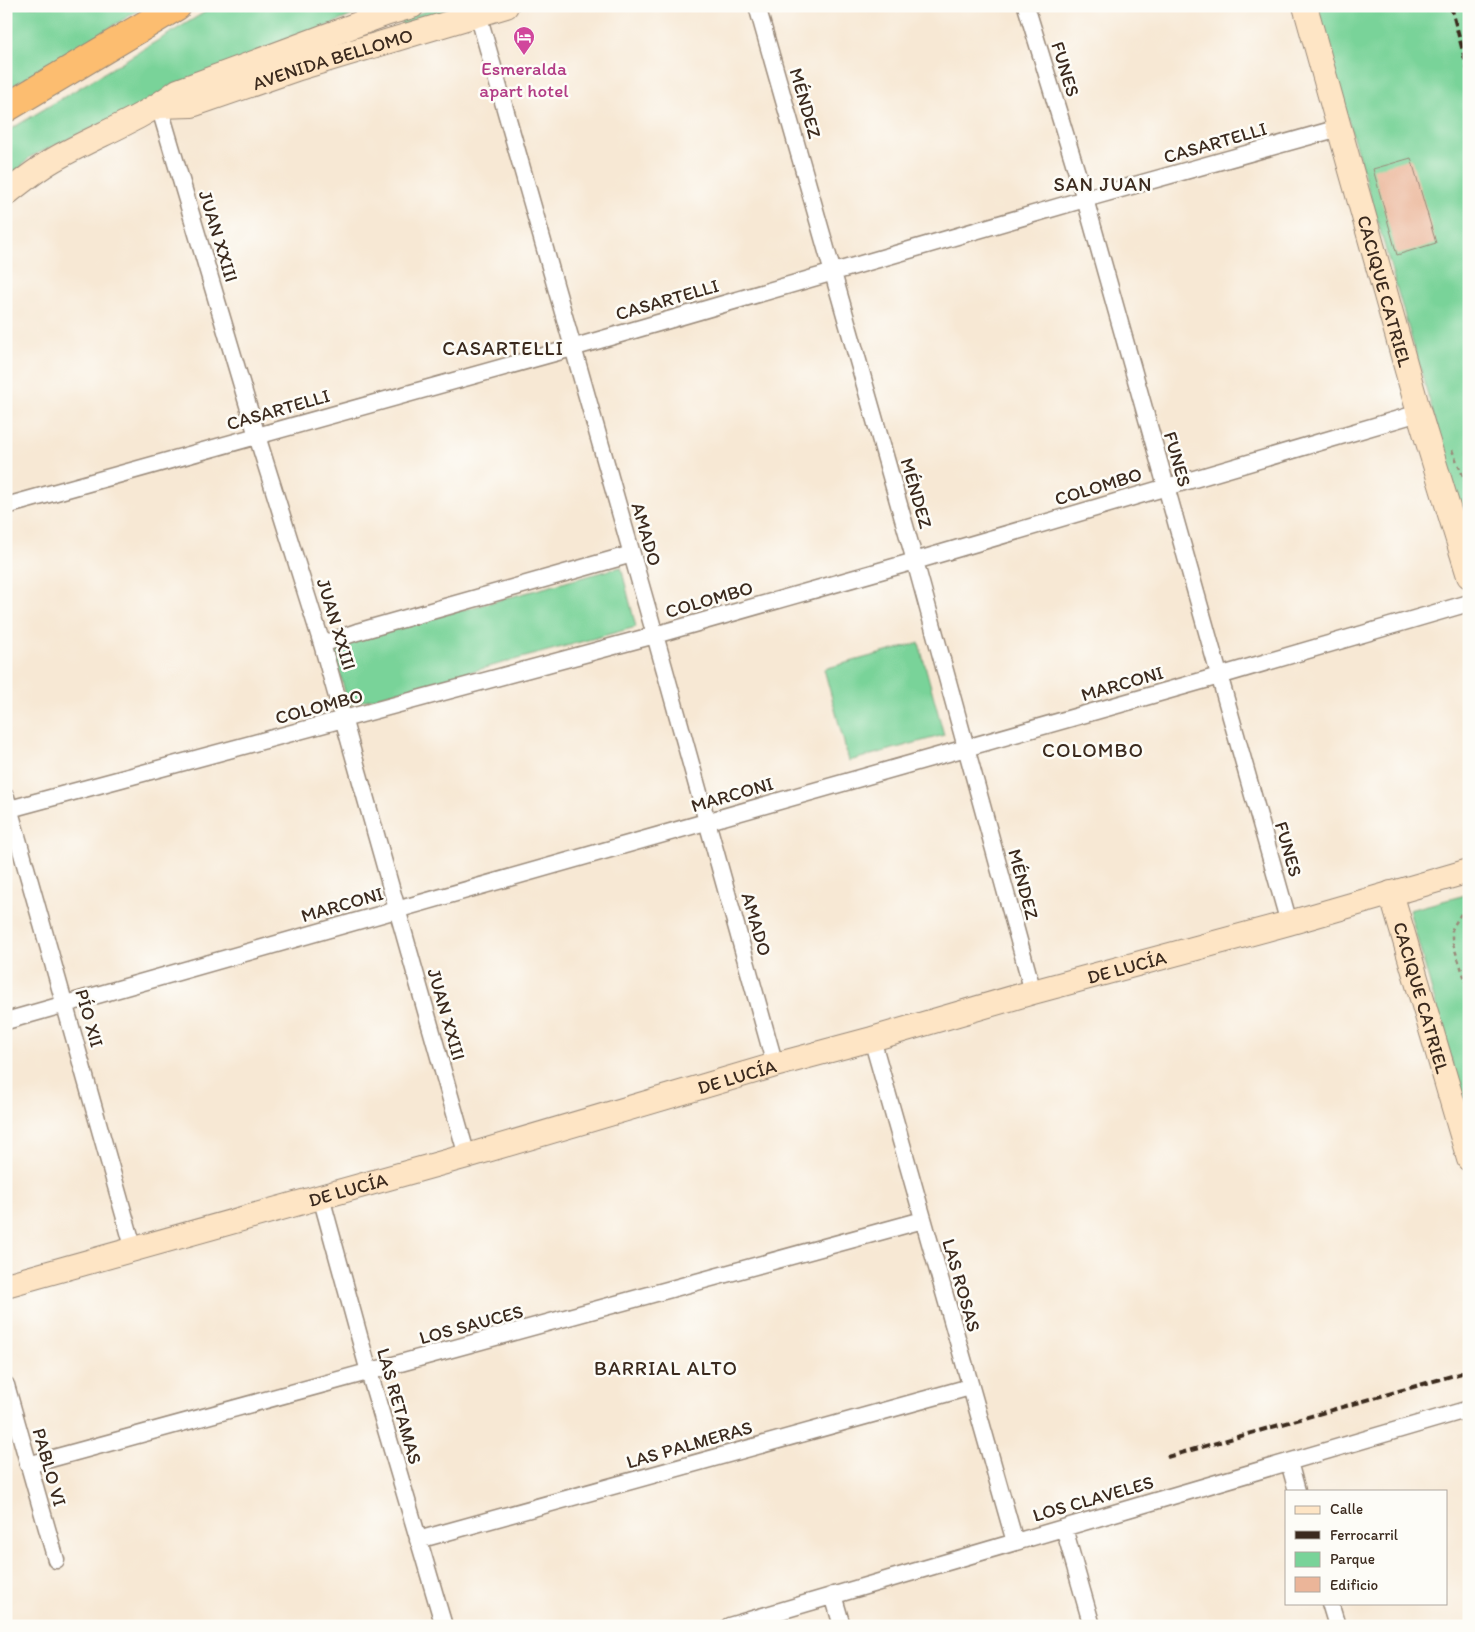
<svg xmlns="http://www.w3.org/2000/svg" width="1475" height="1632" font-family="Itim,sans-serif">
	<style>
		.green { fill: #79d399; stroke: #5a7e5c }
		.building { fill: #ebb599 }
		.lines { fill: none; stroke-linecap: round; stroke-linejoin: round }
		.street-casing { stroke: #998979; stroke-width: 19 }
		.secondary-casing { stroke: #998979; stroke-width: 26 }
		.highway-casing { stroke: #998979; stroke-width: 30 }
		.path { stroke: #998979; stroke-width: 2.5; stroke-dasharray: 4 4; stroke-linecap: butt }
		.street { stroke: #fff; stroke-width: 16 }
		.secondary { stroke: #fee5c5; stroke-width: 24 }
		.highway { stroke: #fcbd6f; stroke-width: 28 }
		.rail { stroke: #3b2a1e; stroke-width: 4; stroke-dasharray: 8 4; stroke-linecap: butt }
		.labels { text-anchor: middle; stroke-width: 5; stroke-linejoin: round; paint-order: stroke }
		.street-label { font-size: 19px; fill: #3b2a1e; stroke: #fdfcf7 }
		.hotel-label { font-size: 19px; fill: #b23c85; stroke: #fdfcf7 }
		.neighbourhood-label { font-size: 20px; letter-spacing: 1px; fill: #3b2a1e; stroke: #fdfcf7 }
	</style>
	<rect width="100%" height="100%" fill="#fdfcf7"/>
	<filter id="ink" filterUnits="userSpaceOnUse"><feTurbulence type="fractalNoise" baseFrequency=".02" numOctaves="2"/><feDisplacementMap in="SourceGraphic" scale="10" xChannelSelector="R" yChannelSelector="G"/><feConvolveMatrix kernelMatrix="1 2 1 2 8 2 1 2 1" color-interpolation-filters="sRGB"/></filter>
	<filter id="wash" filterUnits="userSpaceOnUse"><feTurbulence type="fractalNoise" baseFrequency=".0096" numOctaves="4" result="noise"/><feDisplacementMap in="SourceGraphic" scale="20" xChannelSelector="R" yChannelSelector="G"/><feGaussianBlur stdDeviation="1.12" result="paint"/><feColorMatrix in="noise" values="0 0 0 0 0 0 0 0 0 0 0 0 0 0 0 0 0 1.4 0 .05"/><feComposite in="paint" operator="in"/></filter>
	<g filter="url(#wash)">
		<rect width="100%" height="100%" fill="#f7e8d4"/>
		<path class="green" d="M6 6H146L6 90Z
			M215 6H368L369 8 120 115 30 157 6 183V132Z
			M443 6H481L403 29 400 19Z
			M1315 6H1469V537Z
			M621 567 636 627 348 705 333 645Z
			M919 643 944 735 849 761 824 669Z
			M1469 894V1122L1409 910Z"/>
		<g id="blocks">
			<path class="building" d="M1411 158 1436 243 1397 255 1373 169Z"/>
		</g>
	</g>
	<g filter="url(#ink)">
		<use href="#blocks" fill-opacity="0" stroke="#998979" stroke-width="1"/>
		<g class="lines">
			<g class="street-casing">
				<path id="street" d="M757 6 915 561 1033 992
					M1026 6 1085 199 1289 923
					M478 14 655 635 775 1065
					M159 106 257 436 322 644 467 1156
					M6 506 572 348 1085 199 1339 128
					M322 644 357 632 632 554
					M6 797 134 1250
					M6 810 655 635 915 561 1419 413
					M6 1021 1219 676 1469 603
					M872 1039 1015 1542
					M321 1197 369 1372 444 1626
					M6 1385 56 1560
					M1289 1462 1297 1491
					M28 1465 923 1220
					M1064 1528 1092 1626
					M418 1540 970 1387
					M833 1595 842 1626
					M1330 1603 1337 1626
					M729 1626 1469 1409"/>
			</g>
			<g class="secondary-casing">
				<g id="secondary">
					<path id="s1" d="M1305 6 1419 413 1469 576"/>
					<path id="s2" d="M159 106 192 105 299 68 506 6"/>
					<path d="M6 194C21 182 36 170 53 160 94 136 141 120 178 91L385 14 412 6"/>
					<path id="s3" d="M1391 893 1469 1159"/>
					<path id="s4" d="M6 1285 467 1156 775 1065 872 1039 1033 992 1289 923 1469 871"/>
				</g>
			</g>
			<g class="highway-casing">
				<path id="highway" d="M6 108 177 6"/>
			</g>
			<path class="path" d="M1452 450 1469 490
				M1469 900 1452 929V941L1469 991"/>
			<use href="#street" class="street"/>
			<use href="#secondary" class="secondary"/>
			<use href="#highway" class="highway"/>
			<path class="rail" d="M1451 6 1469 74
				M1167 1457 1469 1371"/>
		</g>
	</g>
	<defs>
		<g id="hotel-pin" transform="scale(1.125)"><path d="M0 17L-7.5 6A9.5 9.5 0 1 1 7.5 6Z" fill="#d1479c" stroke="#fdfcf7"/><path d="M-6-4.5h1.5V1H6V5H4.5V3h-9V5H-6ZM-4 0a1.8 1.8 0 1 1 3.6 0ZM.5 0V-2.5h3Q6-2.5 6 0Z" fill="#fff"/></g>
	</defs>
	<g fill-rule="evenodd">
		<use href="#hotel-pin" x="524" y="37"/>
	</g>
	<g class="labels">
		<g class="street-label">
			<text dy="7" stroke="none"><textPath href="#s2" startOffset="181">AVENIDA BELLOMO</textPath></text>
			<text transform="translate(1066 69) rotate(73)" y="7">FUNES</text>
			<text transform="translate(806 103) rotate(74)" y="7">MÉNDEZ</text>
			<text transform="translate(1215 142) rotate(-16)" y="7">CASARTELLI</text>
			<text transform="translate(219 236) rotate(73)" y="7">JUAN XXIII</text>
			<text dy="7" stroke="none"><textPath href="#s1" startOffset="296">CACIQUE CATRIEL</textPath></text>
			<text transform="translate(667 299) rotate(-16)" y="7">CASARTELLI</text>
			<text transform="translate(278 409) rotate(-16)" y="7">CASARTELLI</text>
			<text transform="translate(1178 459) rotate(74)" y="7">FUNES</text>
			<text transform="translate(1098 486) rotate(-17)" y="7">COLOMBO</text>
			<text transform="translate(917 493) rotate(74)" y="7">MÉNDEZ</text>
			<text transform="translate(647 534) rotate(74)" y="7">AMADO</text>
			<text transform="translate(709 599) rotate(-16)" y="7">COLOMBO</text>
			<text transform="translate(337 624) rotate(73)" y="7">JUAN XXIII</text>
			<text transform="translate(1122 683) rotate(-16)" y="7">MARCONI</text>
			<text transform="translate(319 706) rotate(-15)" y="7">COLOMBO</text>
			<text transform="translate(732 794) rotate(-16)" y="7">MARCONI</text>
			<text transform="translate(1289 849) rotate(74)" y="7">FUNES</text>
			<text transform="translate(1024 884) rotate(75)" y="7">MÉNDEZ</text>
			<text transform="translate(342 904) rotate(-16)" y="7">MARCONI</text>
			<text transform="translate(757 924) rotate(74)" y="7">AMADO</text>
			<text dy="7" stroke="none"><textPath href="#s4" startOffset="1165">DE LUCÍA</textPath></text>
			<text dy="7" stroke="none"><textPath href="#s3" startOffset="109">CACIQUE CATRIEL</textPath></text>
			<text transform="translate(447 1014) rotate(74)" y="7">JUAN XXIII</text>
			<text transform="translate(90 1018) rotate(74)" y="7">PÍO XII</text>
			<text dy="7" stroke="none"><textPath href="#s4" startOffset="760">DE LUCÍA</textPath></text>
			<text dy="7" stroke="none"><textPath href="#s4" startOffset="355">DE LUCÍA</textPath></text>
			<text transform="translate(962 1285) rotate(74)" y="7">LAS ROSAS</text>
			<text transform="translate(471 1324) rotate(-15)" y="7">LOS SAUCES</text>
			<text transform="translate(400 1406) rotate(74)" y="7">LAS RETAMAS</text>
			<text transform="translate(689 1444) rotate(-16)" y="7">LAS PALMERAS</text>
			<text transform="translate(50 1467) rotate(74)" y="7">PABLO VI</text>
			<text transform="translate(1093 1498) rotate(-16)" y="7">LOS CLAVELES</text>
		</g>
		<g class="hotel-label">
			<text x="524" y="75">Esmeralda<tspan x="524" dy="22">apart hotel</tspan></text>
		</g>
		<g class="neighbourhood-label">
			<text x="1103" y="191">SAN JUAN</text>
			<text x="503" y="355">CASARTELLI</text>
			<text x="1093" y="757">COLOMBO</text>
			<text x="666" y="1375">BARRIAL ALTO</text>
		</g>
	</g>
	<rect width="1475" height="1632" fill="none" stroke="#fdfcf7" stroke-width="25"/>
	<rect x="1285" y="1490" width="162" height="115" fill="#fdfcf7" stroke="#afa8a0"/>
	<rect x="1295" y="1506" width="25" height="8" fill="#fee5c5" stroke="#afa8a0"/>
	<text x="1330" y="1514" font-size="15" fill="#3b2a1e">Calle</text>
	<rect x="1295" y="1531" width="25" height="8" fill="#3b2a1e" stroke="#afa8a0"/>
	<text x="1330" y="1540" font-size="15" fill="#3b2a1e">Ferrocarril</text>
	<rect x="1295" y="1552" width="25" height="15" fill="#79d399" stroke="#afa8a0"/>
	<text x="1330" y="1564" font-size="15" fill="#3b2a1e">Parque</text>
	<rect x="1295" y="1577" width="25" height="15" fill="#ebb599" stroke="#afa8a0"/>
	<text x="1330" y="1590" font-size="15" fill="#3b2a1e">Edificio</text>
</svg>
